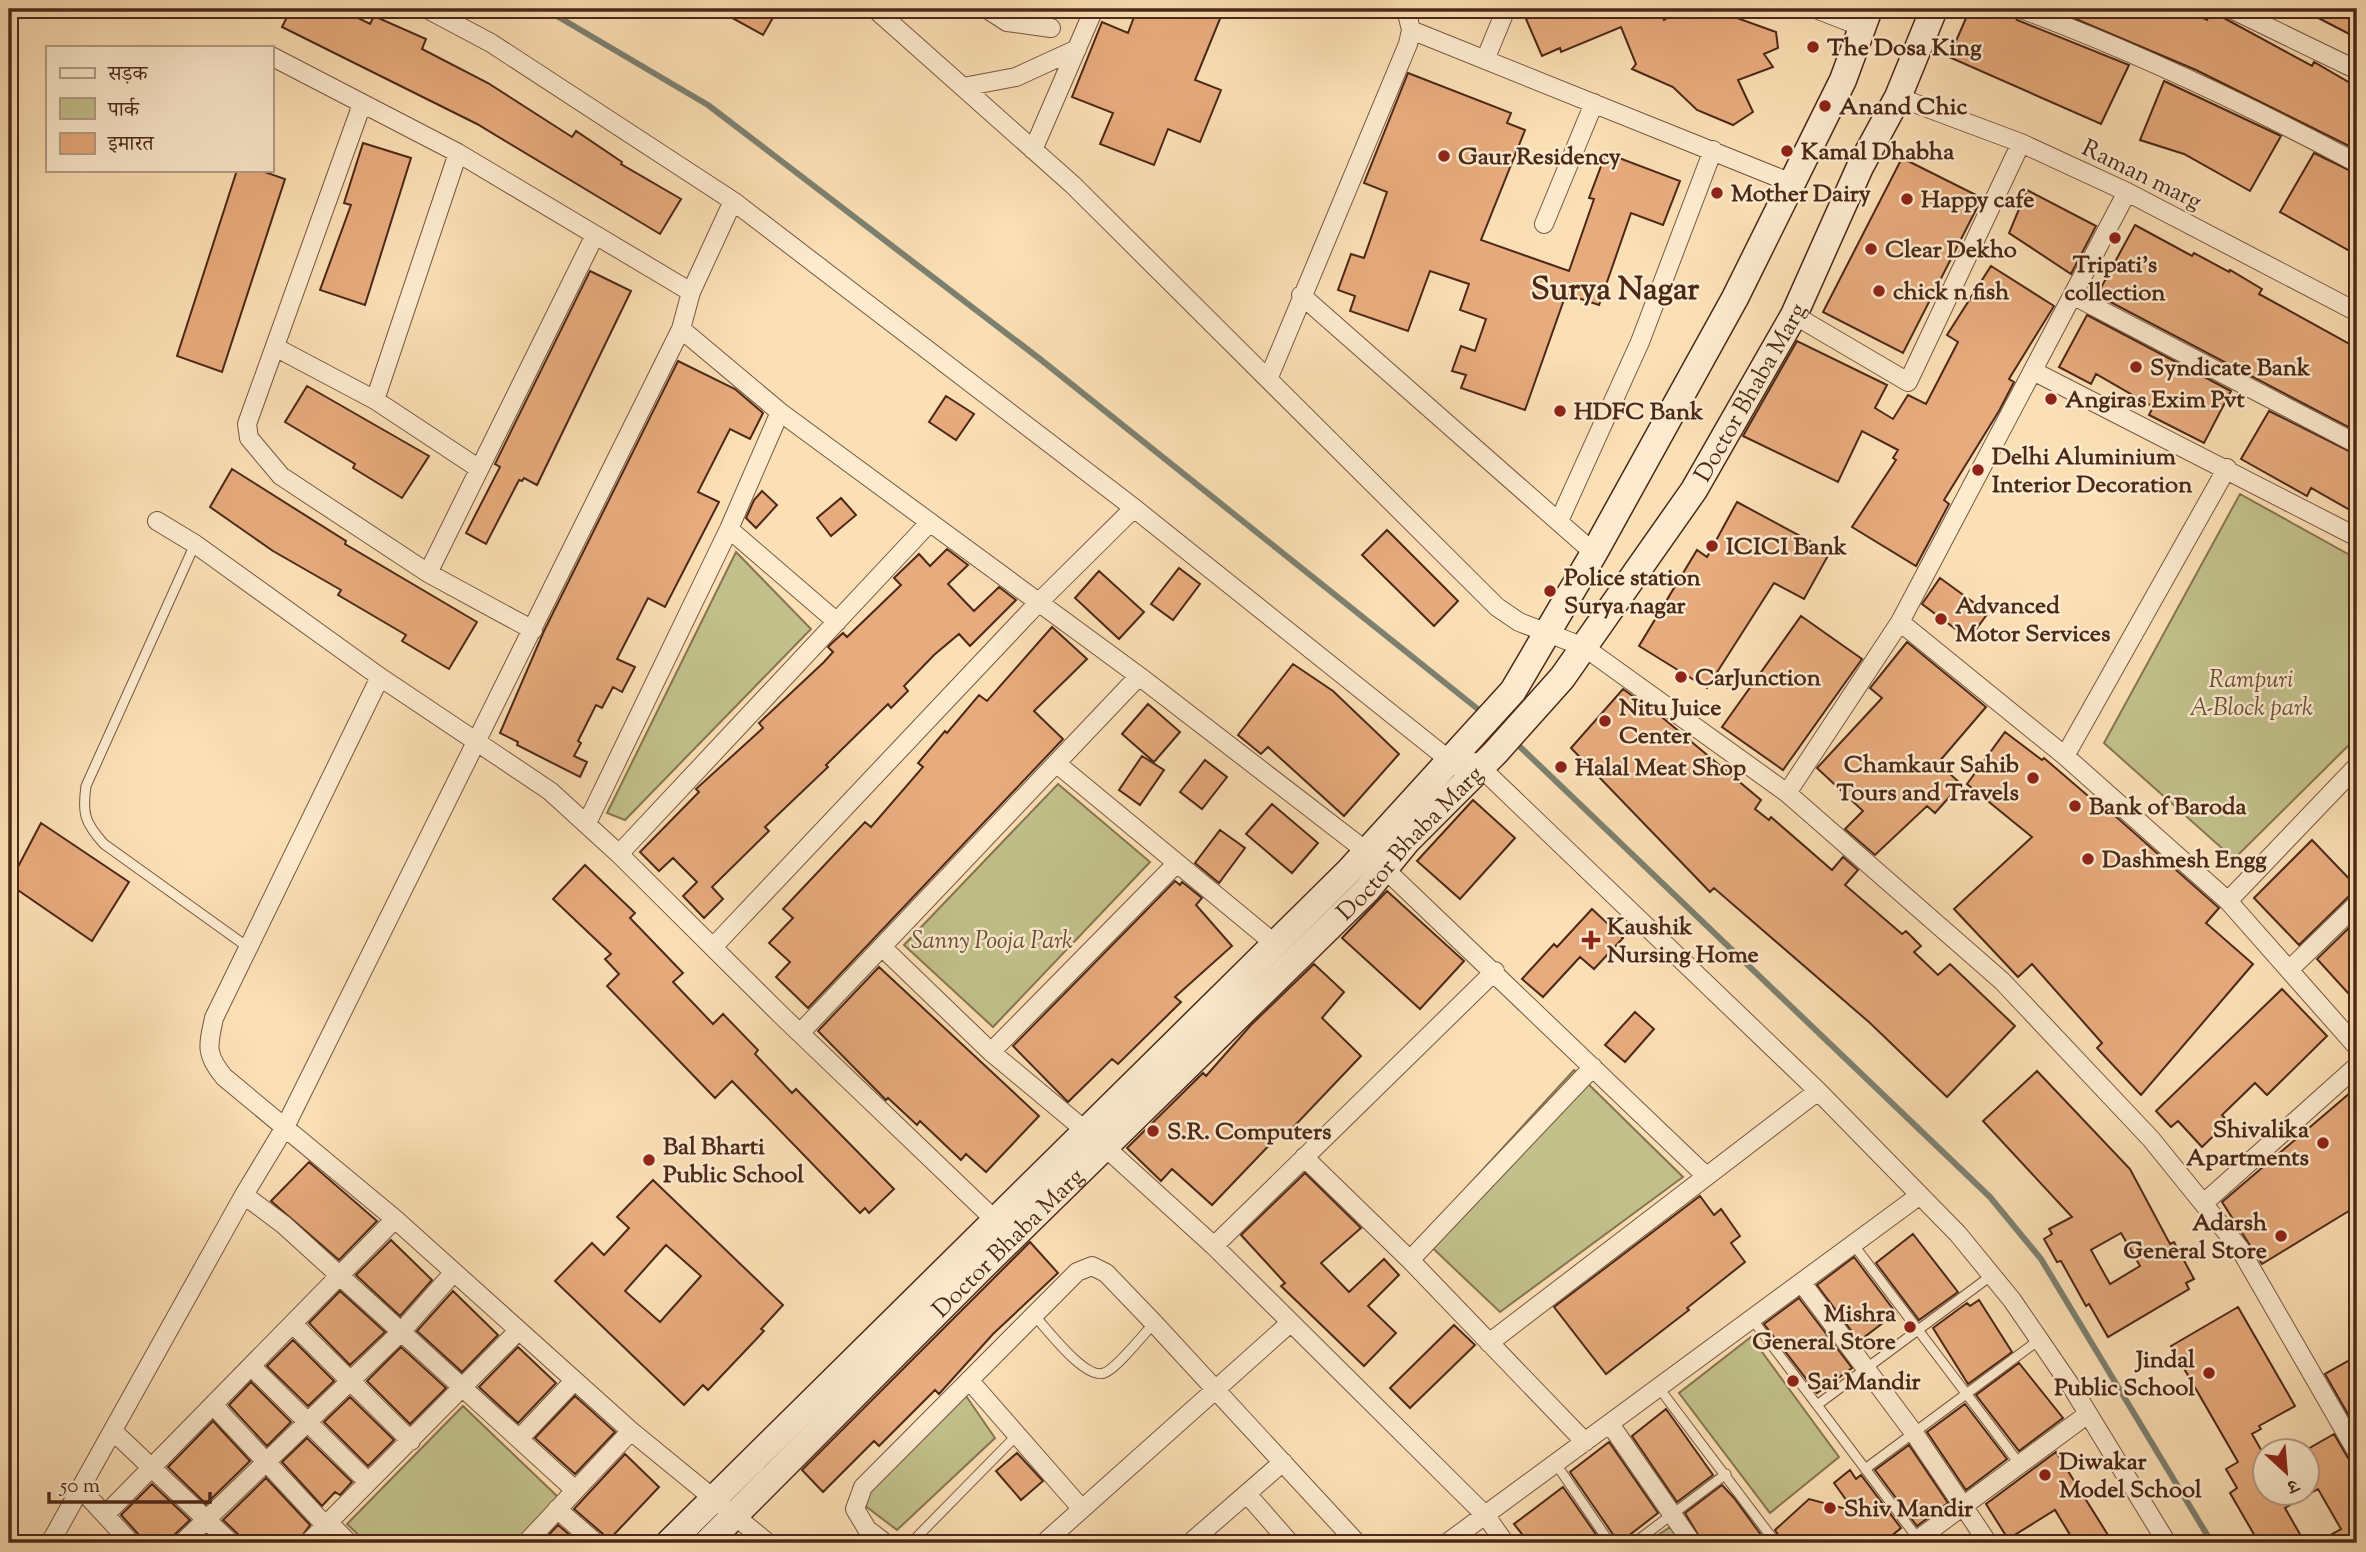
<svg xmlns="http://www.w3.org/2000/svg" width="2366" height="1552" font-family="'Sorts Mill Goudy','Noto Serif Devanagari',serif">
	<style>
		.green { fill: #c2c18b; stroke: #867452; stroke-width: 2 }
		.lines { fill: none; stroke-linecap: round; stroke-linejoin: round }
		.stream { stroke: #7d8171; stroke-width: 6 }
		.building { fill: #e8ab7d; stroke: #4b2818; stroke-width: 2; fill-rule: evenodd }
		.lane-casing { stroke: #77563f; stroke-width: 11 }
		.street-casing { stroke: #77563f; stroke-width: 20 }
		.secondary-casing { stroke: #4b2818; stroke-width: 29 }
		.lane { stroke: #fdebcf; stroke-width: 9 }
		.street { stroke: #fdebcf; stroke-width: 18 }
		.secondary { stroke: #fdebcf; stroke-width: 26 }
		.poi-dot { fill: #8f2418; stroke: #fdebcf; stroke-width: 2.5 }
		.labels { text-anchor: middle; stroke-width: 5; stroke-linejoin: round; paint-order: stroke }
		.poi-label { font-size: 24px; font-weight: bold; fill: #4b2818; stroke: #fdebcf; text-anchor: start }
		.street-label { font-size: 24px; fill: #4b2818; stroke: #fdebcf }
		.park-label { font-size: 24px; font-style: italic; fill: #694e35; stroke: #fdebcf }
		.district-label { font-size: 32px; font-weight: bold; fill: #4b2818; stroke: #fdebcf }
	</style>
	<rect width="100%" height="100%" fill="#fce0b5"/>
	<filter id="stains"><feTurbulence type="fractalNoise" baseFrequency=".00286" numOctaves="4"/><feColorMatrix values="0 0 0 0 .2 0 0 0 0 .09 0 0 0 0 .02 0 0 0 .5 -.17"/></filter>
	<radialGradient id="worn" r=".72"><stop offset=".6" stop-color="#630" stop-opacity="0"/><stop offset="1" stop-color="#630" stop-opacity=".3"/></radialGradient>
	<path class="green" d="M2240 494 2357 559V737L2234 859 2104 743Z
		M736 552 811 629 625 820 607 813Z
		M1058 784 1150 862 993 1027 904 945Z
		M1574 1070 1683 1177 1500 1312 1421 1237Z
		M1751 1337 1839 1457 1770 1513 1679 1393Z
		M966 1396 995 1438 897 1530 860 1502Z
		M463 1406 558 1497 514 1543H367L347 1524Z
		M1670 1527 1682 1543H1646Z"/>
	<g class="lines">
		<path class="stream" d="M545 9 708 105 1040 359 1484 714
			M1515 742 1990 1197 2041 1259 2212 1543"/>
	</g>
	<path class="building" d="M291 9H340L370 24 374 16 426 39 422 49 488 83 572 137 576 131 622 162 621 164 681 199 660 234 477 124 282 27Z
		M716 9H778L763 35Z
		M1137 9H1224L1195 80 1221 90 1200 142 1168 129 1154 165 1100 144 1113 113 1072 97 1102 22 1128 33Z
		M1549 9H1614L1617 17 1637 9H1660L1664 20 1681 9H1712L1776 32 1778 48 1764 54 1773 67 1738 80 1753 112 1733 125 1697 110 1673 87 1632 69 1636 64 1621 27 1561 52 1560 48 1542 56 1526 19Z
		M1970 9H2010L2017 20 2129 65 2101 124 1949 57Z
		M2052 9H2185L2207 20 2211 11 2312 66 2314 62 2357 87V150L2196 70Z
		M2301 9H2357V38Z
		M1408 73 1511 113 1507 123 1525 130 1481 240 1569 271 1594 199 1589 198 1606 153 1680 181 1663 225 1631 213 1599 305 1566 294 1525 410 1461 388 1466 375 1452 371 1461 346 1475 351 1486 319 1460 310 1469 284 1430 271 1408 331 1350 311 1355 296 1338 290 1351 254 1364 258 1387 192 1364 183Z
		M2164 81 2281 136 2250 191 2184 154 2140 140Z
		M363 143 411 158 365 305 320 290 351 205 344 203Z
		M2314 153 2357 174V255L2280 212Z
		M1902 158 1982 198 1903 353 1823 312Z
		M237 170H259L285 179 222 372 177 356Z
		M2027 190 2096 226 2071 274 2009 233Z
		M2135 225 2192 256 2194 253 2229 272 2230 270 2262 289 2259 294 2357 348V424L2354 430 2097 295Z
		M1991 266 2054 306 2009 379 2014 382 1999 411 1944 500 1949 504 1916 566 1852 527 1896 460 1893 458 1898 450 1862 431 1838 482 1743 436 1797 341 1887 385 1875 408 1893 419 1908 395 1926 404 1958 342 1947 335Z
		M590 271 631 291 537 485 524 478 522 481 519 480 486 544 466 533 500 467 495 464Z
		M2087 315 2231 391 2204 443 2149 415 2153 407 2096 374 2091 384 2059 367Z
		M678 361 735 389 763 413 750 439 730 429 698 492 719 502 665 607 648 598 636 622 617 659 635 667 622 692 613 687 602 708 596 705 578 741 581 743 574 756 587 762 580 777 517 745 518 742 500 733 544 631Z
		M307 386 429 456 402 498 353 468 355 464 285 422Z
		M946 396 974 414 956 440 929 422Z
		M2269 411 2357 455V514L2311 488 2307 496 2241 459Z
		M232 469 346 541 345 544 477 622 449 669 402 641 406 635 338 595 341 590 273 551 210 507Z
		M762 491 777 505 756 528 746 518 754 500Z
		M841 498 856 515 831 536 817 518Z
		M1737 502 1830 552 1804 599 1774 583 1707 688 1639 646 1697 550 1707 557Z
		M1387 530 1458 601 1434 626 1362 555Z
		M947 549 968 565 948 584 974 611 999 587 1016 600 970 646 959 634 934 655 904 686 908 691 891 708 888 704 826 765 828 767 765 827 769 831 712 887 723 899 704 918 683 896 697 882 673 858 659 871 640 852 699 792 696 789 763 728 759 723 824 662 833 652 828 647 832 643 843 633 847 637 901 585 894 578 919 554 930 566Z
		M1179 568 1200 584 1173 620 1151 604Z
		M1099 571 1144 612 1119 639 1075 598Z
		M1940 578 1988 613 1969 639 1922 604Z
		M1801 616 1862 659 1783 770 1722 727Z
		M1052 627 1087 659 1034 711 1063 739 808 1008 776 977 790 962 769 943 793 918 783 909 865 822 871 827 923 767 918 763 945 731 947 733 979 695 987 701Z
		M1907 642 1986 707 1938 763 1961 784 1935 813 1927 806 1875 855 1845 829 1863 811 1817 768 1882 698 1870 688Z
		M1293 664 1333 691 1399 754 1344 816 1268 747 1261 754 1238 735Z
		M1623 689 1663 718 1761 800 1755 809 1769 820 1771 817 1832 870 1843 857 1858 870 1845 885 1902 934 1906 931 1921 946 1914 952 1938 975 1950 964 2015 1026 1947 1097 1870 1023 1714 888 1710 892 1571 748Z
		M1148 704 1180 732 1154 762 1122 734Z
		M2005 732 2042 760 2044 758 2102 808 2104 806 2219 908 2206 923 2253 964 2141 1095 2097 1048 2102 1043 2032 964 2018 977 1954 909 2032 837 1967 784Z
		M1142 756 1164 770 1140 805 1119 790Z
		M1205 760 1227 777 1202 809 1180 792Z
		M1473 800 1515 838 1460 899 1417 861Z
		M1272 804 1318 843 1292 873 1246 834Z
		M41 823 129 882 92 941 9 884Z
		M1220 830 1245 848 1219 883 1195 863Z
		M2312 840 2357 887V893L2349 896 2299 945 2254 898Z
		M585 865 635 913 630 918 683 973 673 982 713 1024 723 1014 758 1050 755 1054 792 1093 796 1089 894 1189 869 1213 865 1208 860 1213 732 1081 715 1098 607 986 619 974 605 959 611 954 553 899Z
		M1175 881 1180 885 1182 882 1202 898 1196 905 1232 946 1175 997 1181 1002 1118 1064 1112 1059 1068 1102 1013 1046Z
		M1387 891 1464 961 1420 1009 1342 938Z
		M1592 909 1623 938 1594 969 1580 957 1543 997 1522 979 1554 944 1557 947Z
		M2357 920V1003L2317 959Z
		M1314 964 1344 992 1322 1018 1361 1056 1283 1138 1279 1135 1212 1205 1172 1169 1161 1181 1127 1148 1203 1073 1206 1076 1251 1025Z
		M879 967 1039 1116 986 1172 966 1154 961 1160 920 1121 917 1125 888 1098 886 1100 818 1031Z
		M2282 989 2327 1036 2267 1095 2255 1083 2222 1115 2228 1122 2202 1147 2178 1121 2171 1127 2156 1111Z
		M1635 1012 1654 1029 1625 1062 1605 1045Z
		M2037 1071 2130 1169 2170 1244 2174 1242 2194 1279 2186 1283 2189 1289 2108 1337 2089 1304 2086 1306 2061 1261 2057 1262 2044 1239 2052 1234 2049 1229 2072 1217 1983 1121ZM2121 1233 2140 1266 2110 1284 2091 1250Z
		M2357 1087V1206L2262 1264 2222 1202Z
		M309 1162 377 1221 339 1260 271 1201Z
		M1305 1173 1361 1228 1321 1263 1349 1292 1384 1259 1399 1275 1368 1306 1396 1333 1364 1366 1281 1286 1285 1283 1241 1235Z
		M653 1180 783 1305 761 1329 764 1331 708 1390 703 1385 684 1405 555 1281 592 1243 604 1255 629 1228 617 1217ZM666 1245 701 1276 660 1322 625 1291Z
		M1700 1196 1714 1215 1721 1209 1740 1236 1731 1243 1745 1262 1687 1308 1689 1310 1606 1374 1554 1307Z
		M1913 1234 1958 1292 1919 1320 1876 1263Z
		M391 1240 432 1280 400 1316 356 1275Z
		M1030 1242 1058 1273 993 1334 939 1394 935 1390 879 1446 874 1441 823 1492 802 1470Z
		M1854 1257 1896 1313 1859 1341 1817 1285Z
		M340 1291 385 1332 350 1365 309 1323Z
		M453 1291 498 1335 462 1372 417 1331Z
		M1799 1298 1852 1368 1817 1393 1764 1324Z
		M1979 1300 2012 1352 1968 1384 1933 1328 1967 1303 1970 1306Z
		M2238 1307 2295 1406 2259 1426 2261 1429 2252 1434 2264 1455V1493H2306V1450L2334 1434 2348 1458 2357 1463V1543H2316L2341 1529 2318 1489 2285 1508 2305 1543H2259L2230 1493 2237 1488 2226 1469 2238 1462 2171 1346Z
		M1454 1325 1475 1345 1410 1408 1390 1388Z
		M293 1340 334 1381 308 1406 267 1366Z
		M401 1347 446 1388 410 1424 367 1381Z
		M518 1347 556 1383 518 1423 479 1387Z
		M2357 1356V1430L2325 1374Z
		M2019 1363 2063 1418 2019 1451 1976 1395Z
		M251 1382 291 1422 267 1446 229 1405Z
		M575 1396 615 1432 575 1474 535 1438Z
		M350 1397 394 1440 368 1466 324 1422Z
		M1965 1404 2007 1459 1966 1490 1927 1432Z
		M1666 1409 1713 1475 1677 1502 1632 1436Z
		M213 1421 250 1461 206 1504 168 1467Z
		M307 1438 352 1482 340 1495 335 1492 322 1506 282 1462Z
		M1609 1442 1658 1513 1619 1543 1570 1472Z
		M1909 1445 1948 1503 1917 1526 1875 1470Z
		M2056 1452 2108 1535 2104 1537 2108 1543H2075L2055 1510 2008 1539 1986 1504Z
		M1017 1453 1043 1481 1021 1500 996 1471Z
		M625 1454 659 1487 607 1542 603 1534 574 1509Z
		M1850 1470 1856 1479 1861 1475 1901 1528 1883 1543H1783L1775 1530 1809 1499 1854 1511 1834 1483Z
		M266 1478 310 1525 297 1543H242L239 1535 223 1520Z
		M152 1484 190 1520 174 1535 171 1543H142L139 1535 121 1515Z
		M1722 1485 1734 1498 1767 1543H1703L1685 1513Z
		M1563 1487 1602 1543H1529L1514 1524Z
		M558 1525 579 1543H541Z"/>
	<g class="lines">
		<g class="lane-casing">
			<path id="lane" d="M195 544 86 786C82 814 85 823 104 844L249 948
				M1853 1244 2021 1466
				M1034 1315C1047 1329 1085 1380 1104 1373 1116 1369 1144 1334 1154 1323
				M1752 1319 1919 1540
				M1659 1388 1776 1543
				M1817 1405 1992 1275
				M1556 1464 1610 1543
				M1865 1469 2039 1340
				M911 1543 1017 1435
				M1634 1543 1726 1474"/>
		</g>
		<g class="street-casing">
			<path id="street" d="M427 9 491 43 733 201 1134 508 1458 767
				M875 9 1073 185 1497 607 1519 622 1584 647 1787 793 2002 981 2151 1139 2240 1249 2357 1452
				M987 9 1007 22 1051 28
				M1816 9 1862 27
				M2021 9C2136 52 2248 105 2357 163
				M2231 9 2357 70
				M1411 30 1794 184
				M271 56 458 153 691 292
				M1485 60 1506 9
				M963 87 1016 77 1077 49
				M1898 97 2021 143 2127 192 2357 312
				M362 104 247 424 249 438 281 476 428 573 533 630
				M1033 150 1094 9
				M458 153 375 400 478 468
				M1544 224 1594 103
				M1301 295 1594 553
				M2074 296 2357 444
				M1794 315 1908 382 2021 143
				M681 329 780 412 1139 676 1366 851 1705 1175
				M275 347 375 400
				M2033 371 2357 537
				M1269 377 1408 44 1411 30 1406 9
				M157 521 195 544 380 677 550 791 619 854 781 1015 995 1220
				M1559 521 1640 342 1713 150
				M729 529 837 622
				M428 573 595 235
				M1900 622 2065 756 2228 901 2357 1047
				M380 677 214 1018C208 1046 205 1054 224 1077L395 1219 631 1431 768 1543
				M2065 756 2227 468
				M1475 762 1818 1091 1958 1234 2012 1300 2073 1389 2167 1543
				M1056 763 1275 944
				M1787 793 1900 622 2127 192
				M587 823 729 529 780 412
				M619 854 930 522
				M2228 901 2357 766
				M713 947 1037 604 1134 508
				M882 947 991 1052 1105 1147 1214 1246 1486 1516 1505 1543
				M2290 969 2357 904
				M800 1033 1139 676
				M991 1052 1177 863
				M1304 1157 1410 1260 1585 1442
				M244 1195 284 1225 575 1490
				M2205 1202 2357 1066
				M1214 1246 1495 971
				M1410 1260 1593 1067
				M1802 1283 1914 1433 1988 1543
				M294 1325 411 1441
				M1489 1343 1818 1091
				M252 1367 368 1482
				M969 1380 1081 1508
				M213 1405 326 1526 329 1523 349 1543
				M1610 1424 1692 1543
				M114 1432 231 1543
				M519 1439 574 1381
				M81 1489 131 1543
				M1247 1494 1290 1543
				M557 1509 596 1543
				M105 1515 395 1219
				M50 1543 244 1195 285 1127 681 329 691 292 733 201
				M182 1543 401 1332 454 1272
				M308 1543 518 1331
				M526 1543 631 1431
				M885 1543 867 1529 855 1509 863 1487 1077 1272 1092 1266 1106 1273 1154 1323 1357 1543
				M1044 1543 1290 1323
				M1190 1543 1283 1462
				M1447 1543 1920 1195
				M1913 1543 2088 1414"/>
		</g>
		<g class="secondary-casing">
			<g id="secondary">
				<path d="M669 1543 1349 871 1513 691 1594 553 1735 298 1843 80 1869 9"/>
				<path id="s1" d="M707 1543 978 1271 1367 890 1407 841 1495 753 1562 678 1694 490 1794 315 1860 167 1898 97 1934 9"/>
			</g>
		</g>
		<use href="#lane" class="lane"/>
		<use href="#street" class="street"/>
		<use href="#secondary" class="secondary"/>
	</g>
	<g class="poi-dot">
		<circle cx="1813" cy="47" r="7"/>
		<circle cx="1825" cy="106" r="7"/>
		<circle cx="1787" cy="151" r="7"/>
		<circle cx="1444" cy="156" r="7"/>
		<circle cx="1717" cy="193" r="7"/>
		<circle cx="1907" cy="199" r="7"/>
		<circle cx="2115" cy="238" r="7"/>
		<circle cx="1871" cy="249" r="7"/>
		<circle cx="1879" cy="291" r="7"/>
		<circle cx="2136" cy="367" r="7"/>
		<circle cx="2051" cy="399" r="7"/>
		<circle cx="1560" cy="411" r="7"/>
		<circle cx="1978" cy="470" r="7"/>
		<circle cx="1712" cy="546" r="7"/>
		<circle cx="1550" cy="591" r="7"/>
		<circle cx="1941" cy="619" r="7"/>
		<circle cx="1681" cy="677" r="7"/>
		<circle cx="1605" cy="721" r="7"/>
		<circle cx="1561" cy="767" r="7"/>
		<circle cx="2033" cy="778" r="7"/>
		<circle cx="2075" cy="806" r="7"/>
		<circle cx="2088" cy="859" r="7"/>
		<path d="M1587.5 929.5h7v7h7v7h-7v7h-7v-7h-7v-7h7z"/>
		<circle cx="1153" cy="1131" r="7"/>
		<circle cx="2323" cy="1143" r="7"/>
		<circle cx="649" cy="1160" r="7"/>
		<circle cx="2281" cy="1236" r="7"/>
		<circle cx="1910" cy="1327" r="7"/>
		<circle cx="2209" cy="1373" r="7"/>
		<circle cx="1793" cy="1381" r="7"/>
		<circle cx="2045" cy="1475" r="7"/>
		<circle cx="1830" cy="1508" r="7"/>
	</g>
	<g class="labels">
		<g class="poi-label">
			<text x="1827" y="55">The Dosa King</text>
			<text x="1839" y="114">Anand Chic</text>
			<text x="1801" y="159">Kamal Dhabha</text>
			<text x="1458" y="164">Gaur Residency</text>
			<text x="1731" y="201">Mother Dairy</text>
			<text x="1921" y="207">Happy cafe</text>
			<text x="1885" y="257">Clear Dekho</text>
			<text x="2115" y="272" text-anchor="middle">Tripati's<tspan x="2115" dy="28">collection</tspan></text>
			<text x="1893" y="299">chick n fish</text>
			<text x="2150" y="375">Syndicate Bank</text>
			<text x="2065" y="407">Angiras Exim Pvt</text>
			<text x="1574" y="419">HDFC Bank</text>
			<text x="1992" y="464">Delhi Aluminium<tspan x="1992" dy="28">Interior Decoration</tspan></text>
			<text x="1726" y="554">ICICI Bank</text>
			<text x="1564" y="585">Police station<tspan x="1564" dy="28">Surya nagar</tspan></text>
			<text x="1955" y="613">Advanced<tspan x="1955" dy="28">Motor Services</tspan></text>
			<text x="1695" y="685">CarJunction</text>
			<text x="1619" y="715">Nitu Juice<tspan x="1619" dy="28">Center</tspan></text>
			<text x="2019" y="772" text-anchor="end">Chamkaur Sahib<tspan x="2019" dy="28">Tours and Travels</tspan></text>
			<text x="1575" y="775">Halal Meat Shop</text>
			<text x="2089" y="814">Bank of Baroda</text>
			<text x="2102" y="867">Dashmesh Engg</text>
			<text x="1607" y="934">Kaushik<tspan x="1607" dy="28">Nursing Home</tspan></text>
			<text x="2309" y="1137" text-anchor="end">Shivalika<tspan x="2309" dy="28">Apartments</tspan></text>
			<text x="1167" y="1139">S.R. Computers</text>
			<text x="663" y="1154">Bal Bharti<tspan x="663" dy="28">Public School</tspan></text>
			<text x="2267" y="1230" text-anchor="end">Adarsh<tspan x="2267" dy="28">General Store</tspan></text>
			<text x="1896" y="1321" text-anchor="end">Mishra<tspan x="1896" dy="28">General Store</tspan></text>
			<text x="2195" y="1367" text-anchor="end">Jindal<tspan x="2195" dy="28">Public School</tspan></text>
			<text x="1807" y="1389">Sai Mandir</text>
			<text x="2059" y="1469">Diwakar<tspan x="2059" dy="28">Model School</tspan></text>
			<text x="1844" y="1516">Shiv Mandir</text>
		</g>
		<g class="street-label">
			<text transform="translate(2142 174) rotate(26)" y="8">Raman marg</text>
			<text dy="8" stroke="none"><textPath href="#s1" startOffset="1559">Doctor Bhaba Marg</textPath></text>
			<text dy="8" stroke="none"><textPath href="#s1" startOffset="992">Doctor Bhaba Marg</textPath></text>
			<text dy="8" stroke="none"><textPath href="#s1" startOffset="425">Doctor Bhaba Marg</textPath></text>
		</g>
		<g class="park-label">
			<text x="2251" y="687">Rampuri<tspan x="2251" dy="28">A-Block park</tspan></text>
			<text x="992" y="948">Sanny Pooja Park</text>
		</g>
		<g class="district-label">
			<text x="1615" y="299">Surya Nagar</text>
		</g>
	</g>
	<rect width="2366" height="1552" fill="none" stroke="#fce0b5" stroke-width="35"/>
	<rect x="10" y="10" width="2345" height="1531" fill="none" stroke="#4b2818" stroke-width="3.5"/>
	<rect x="18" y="18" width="2331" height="1517" fill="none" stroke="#4b2818" stroke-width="2"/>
	<rect x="46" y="46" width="228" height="126" fill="#fdebcf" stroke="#b69d86" stroke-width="2"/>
	<rect x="60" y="68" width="35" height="10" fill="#fdebcf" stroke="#b69d86" stroke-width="2"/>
	<text x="108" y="80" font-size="21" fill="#4b2818">सड़क</text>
	<rect x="60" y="98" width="35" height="21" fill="#c2c18b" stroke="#b69d86" stroke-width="2"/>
	<text x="108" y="116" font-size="21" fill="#4b2818">पार्क</text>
	<rect x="60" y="133" width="35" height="21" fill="#e8ab7d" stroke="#b69d86" stroke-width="2"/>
	<text x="108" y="150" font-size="21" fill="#4b2818">इमारत</text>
	<g transform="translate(2286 1472) rotate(154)"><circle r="33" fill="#fdebcf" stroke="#b69d86" stroke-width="2"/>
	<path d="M0-5L12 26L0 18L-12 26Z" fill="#8f2418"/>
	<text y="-10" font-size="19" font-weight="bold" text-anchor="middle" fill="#4b2818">उ</text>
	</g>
	<path d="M49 1492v10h161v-10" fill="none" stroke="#4b2818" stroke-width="3.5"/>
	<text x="60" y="1492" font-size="21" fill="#4b2818" stroke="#fdebcf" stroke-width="5" paint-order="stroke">50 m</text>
	<rect width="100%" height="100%" filter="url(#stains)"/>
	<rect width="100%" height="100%" fill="url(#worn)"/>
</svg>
